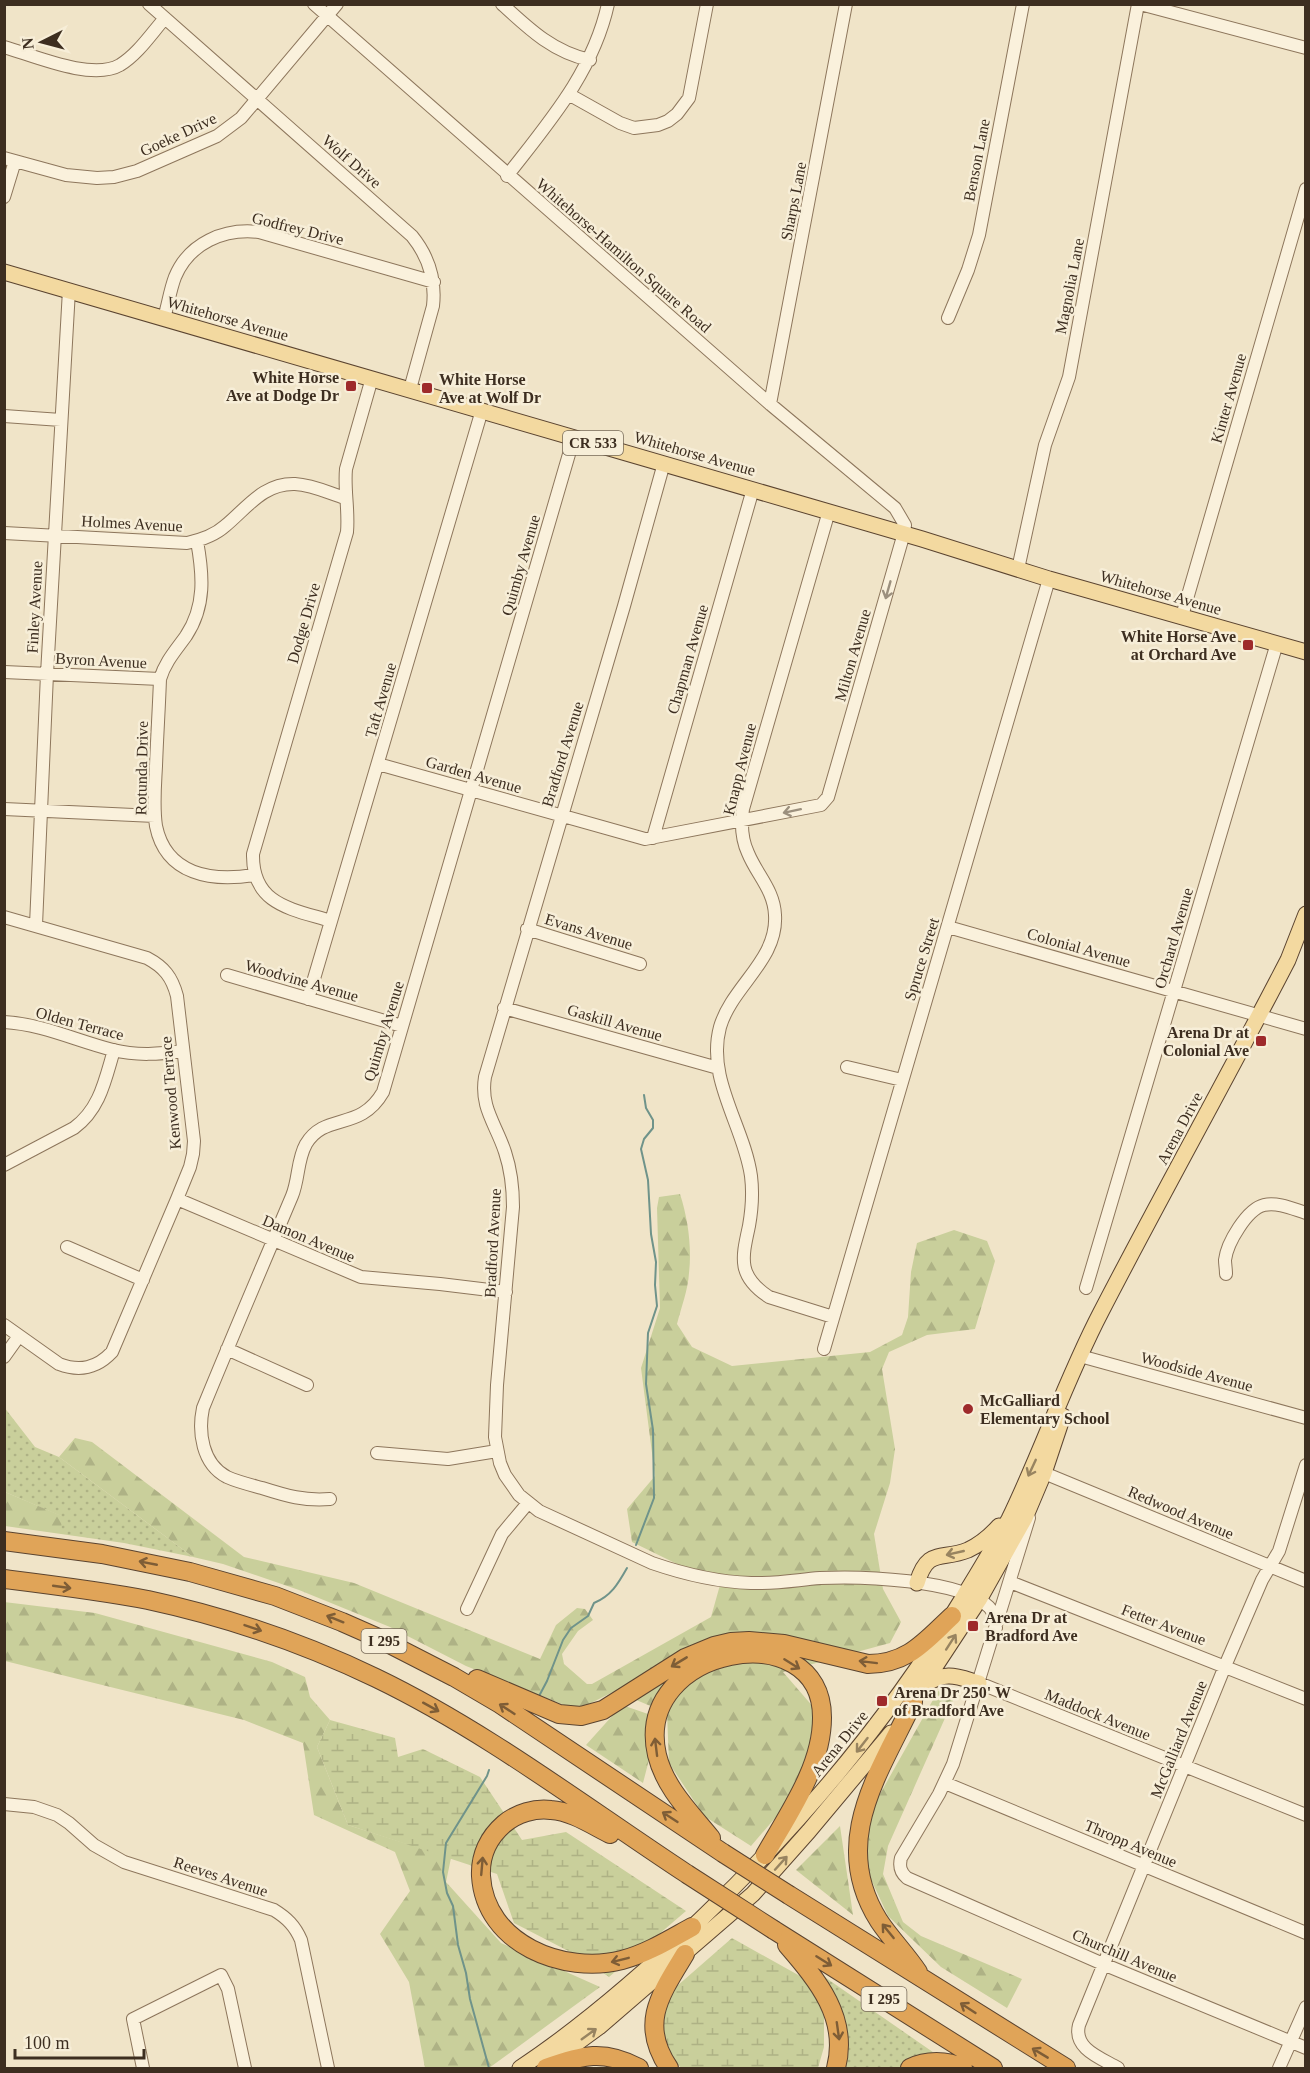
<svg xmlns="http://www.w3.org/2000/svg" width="1310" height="2073" font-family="'Times New Roman',serif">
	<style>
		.grass { fill: url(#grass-dots) }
		.forest { fill: url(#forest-firs) }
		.wetland { fill: url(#wetland-marsh) }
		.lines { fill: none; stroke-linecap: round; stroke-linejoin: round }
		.stream { stroke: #6f938a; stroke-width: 2 }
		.minor-casing { stroke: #8d765c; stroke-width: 14 }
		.major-casing { stroke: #5b4430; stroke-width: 17 }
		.highway-casing { stroke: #5b4430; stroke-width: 20 }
		.minor { stroke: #faf1dc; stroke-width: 12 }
		.major { stroke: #f3d9a0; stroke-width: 15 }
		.highway { stroke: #e0a458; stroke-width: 18 }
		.highway-bridge-casing { stroke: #5b4430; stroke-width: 20; stroke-linecap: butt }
		.highway-bridge { stroke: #e0a458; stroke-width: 18 }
		.oneway { stroke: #9c907e }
		.oneway2 { stroke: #988460 }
		.oneway3 { stroke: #7e5d36 }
		.poi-dot { fill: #9e2a2b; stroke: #f7eed8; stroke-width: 2 }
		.labels { text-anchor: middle; stroke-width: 5; stroke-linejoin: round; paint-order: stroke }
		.shield { fill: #f7eed8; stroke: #756857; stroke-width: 1.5 }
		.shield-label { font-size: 15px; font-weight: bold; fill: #3d2e20 }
		.street-label { font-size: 16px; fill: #3d2e20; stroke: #f7eed8 }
		.poi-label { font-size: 16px; font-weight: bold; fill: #3d2e20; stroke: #f7eed8; text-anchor: start }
	</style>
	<defs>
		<pattern id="grass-dots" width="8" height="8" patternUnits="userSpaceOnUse" patternTransform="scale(1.5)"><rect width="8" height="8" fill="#c9cf9b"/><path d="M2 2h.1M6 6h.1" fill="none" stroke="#aeb285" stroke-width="1.8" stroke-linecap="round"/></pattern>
		<pattern id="forest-firs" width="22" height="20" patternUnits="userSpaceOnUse" patternTransform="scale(1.5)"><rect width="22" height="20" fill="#c9cf9b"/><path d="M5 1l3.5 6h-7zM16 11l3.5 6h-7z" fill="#aeb285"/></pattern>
		<pattern id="wetland-marsh" width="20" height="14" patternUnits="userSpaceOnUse" patternTransform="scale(1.5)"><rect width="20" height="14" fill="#c9cf9b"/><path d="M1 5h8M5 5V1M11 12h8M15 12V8" fill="none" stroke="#aeb285"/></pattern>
	</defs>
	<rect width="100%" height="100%" fill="#f0e4c8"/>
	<path class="grass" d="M4 1407 35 1447 59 1457 193 1557 124 1543 61 1534V1516L5 1492Z
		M816 1971 940 2057 929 2056 900 2068H842Z"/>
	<path class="forest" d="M680 1194C688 1219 692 1247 689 1273 688 1290 681 1308 677 1324L692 1347 732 1366 870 1352 902 1335 908 1317 911 1272 917 1243 954 1230 987 1241 995 1261 975 1329 927 1335 889 1352 882 1369 895 1449 890 1483 874 1534 883 1589 901 1622 890 1643 783 1672 815 1709 806 1768 781 1811 751 1846 704 1816 669 1763 667 1713 615 1691 577 1710 466 1666 390 1627 299 1590 223 1564 193 1557 59 1457 75 1438 92 1442 244 1557 354 1583 540 1659 556 1625 577 1608 585 1609 593 1620 578 1631 562 1654 564 1664 587 1684H592L711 1617 720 1585 632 1542 627 1509 655 1476 641 1368 660 1308 657 1208 659 1197Z
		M5 1492 62 1516 61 1534 5 1526Z
		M4 1602 95 1613 272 1662 305 1677 310 1697 330 1720 317 1747 348 1825 451 1858 446 1882 501 1943 600 1987 489 2068H425L409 1982 380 1934 410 1891 395 1852 314 1815 303 1743 244 1720 5 1661Z
		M938 1691 954 1698 888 1846 883 1874 903 1922 921 1936 1022 1979 1007 2008 941 1967 888 1916 869 1875 865 1850 871 1810Z
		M622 1705 648 1714 650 1756 643 1783 586 1745Z
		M840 1826 853 1915 796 1870Z"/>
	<path class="wetland" d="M330 1720 395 1738 398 1757 423 1749 480 1777 522 1840 566 1832 686 1911 609 1977 580 1957 514 1923 497 1874 348 1825 317 1747Z
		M732 1938 800 1976 824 2006V2047L818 2068H681L664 2047 653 2007Z"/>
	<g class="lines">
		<path class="stream" d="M636 1545 654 1498 653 1430 646 1384 648 1333 657 1306 655 1285 656 1262 651 1234 648 1180 641 1149 644 1139 653 1128V1120L646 1108 644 1095
			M538 1698 547 1681 563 1640 571 1628 588 1616 594 1603C611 1596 618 1584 627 1568
			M489 1770 487 1776 446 1843 443 1872 447 1893 453 1906 458 1945 466 1973 470 1999 489 2068"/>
		<g class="minor-casing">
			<path id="minor" d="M149 4 412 236C429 257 436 279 433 306L410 389
				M314 4 770 404 895 508 905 525 904 533 828 797 821 805 645 839 378 764
				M502 4C529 29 553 52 590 60
				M1140 4 1306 48
				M4 47C35 56 92 81 120 65 138 54 151 34 165 18
				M570 95 620 123 634 128 658 125 668 121 677 114 689 98 707 4
				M4 158 66 175 97 178 114 177 137 171 217 136 241 118 337 4
				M507 176C549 122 593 72 608 4
				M4 197 15 161
				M164 318C168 305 170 290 175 277 189 243 224 228 259 232L434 282
				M948 318 968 270 979 235 1023 4
				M770 404 846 4
				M4 416 61 420
				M664 463 624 606 485 1077C480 1108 496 1124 505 1152 511 1170 513 1188 513 1207L497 1385 495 1437 500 1463 505 1475 519 1495 539 1511 652 1563C684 1574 717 1582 751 1583 774 1584 796 1580 820 1578 859 1576 960 1579 989 1607 995 1613 995 1621 996 1628
				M829 511 743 809C741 823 742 840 748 853 757 875 774 890 775 915 778 960 732 986 720 1027 706 1079 744 1126 751 1176 753 1192 752 1209 749 1226 742 1258 737 1276 769 1297L833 1317
				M4 533 187 543C201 540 215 535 225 526 247 508 263 483 295 484 313 485 329 493 345 498
				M197 541C203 574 206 606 186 636 176 650 165 662 160 679 159 708 157 737 156 766 155 786 153 806 156 826 166 875 212 882 254 875
				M1018 569 1045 445 1069 377 1138 4
				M1182 616 1306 189
				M4 672 160 679
				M4 809 155 816
				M653 838 753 489
				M4 917 147 958C164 967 172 977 177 996L194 1141 193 1154 190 1167 177 1199 112 1352C97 1368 80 1372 59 1364L4 1325
				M331 921C292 909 252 905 253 854L347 532C349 510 344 490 346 469L372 378
				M36 925 47 674 69 290
				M948 927 1306 1029
				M527 929 640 964
				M227 975 402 1026
				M308 999 482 410
				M504 1008 718 1068
				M4 1022C42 1024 77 1041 113 1050 137 1056 160 1054 183 1051
				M847 1067 902 1080
				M4 1165 74 1128C100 1109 105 1080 114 1050
				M177 1199 361 1277 440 1284 506 1292
				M67 1247 143 1280
				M1226 1274C1226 1269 1225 1264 1225 1260 1227 1243 1247 1209 1264 1205 1278 1202 1293 1209 1306 1213
				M1086 1288 1277 643
				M227 1349 307 1385
				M824 1349 1049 579
				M1080 1356 1306 1418
				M4 1357 19 1336
				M377 1453 448 1459 497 1451
				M1044 1473 1306 1581
				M330 1499C304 1501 287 1496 262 1488 251 1485 238 1482 227 1477 202 1464 198 1432 203 1408 232 1337 262 1267 292 1196 299 1179 297 1160 306 1144 325 1112 360 1132 383 1092L574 437
				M1029 1518 953 1764 939 1794 901 1858C899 1866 900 1872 907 1878L1103 1964 1306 2048
				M1010 1582 1306 1699
				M467 1609 502 1534 528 1503
				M979 1683 1306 1815
				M945 1783 1306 1933
				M4 1804 34 1807 57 1815 69 1823 94 1845 124 1862 274 1910C287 1918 295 1926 301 1940L328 2068
				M143 2068 133 2019 221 1975 228 1989 245 2068
				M1118 2068C1101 2058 1073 2049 1079 2025L1225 1666 1262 1580 1279 1551 1306 1465
				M1279 2068 1306 2007"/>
		</g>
		<g class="major-casing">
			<path id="major" d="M4 272 922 539 1049 579 1306 652
				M917 1583C928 1547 941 1561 968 1550 981 1544 990 1536 999 1526
				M924 1685C947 1671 955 1676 979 1683
				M906 1711 979 1600 1025 1518 1044 1473 1063 1416
				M547 2065 599 2027 753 1894 809 1831 891 1733
				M520 2068C585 2025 644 1973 700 1920 802 1823 891 1717 964 1596 979 1571 995 1545 1009 1519 1042 1451 1066 1379 1101 1312 1162 1194 1227 1078 1288 960L1306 914"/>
		</g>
		<g class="highway-casing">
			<path id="highway" d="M4 1541 102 1554 190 1572 275 1596 342 1622 376 1637 454 1677 500 1704 723 1853
				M4 1579C52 1585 101 1591 148 1600 227 1617 303 1643 376 1678 486 1731 585 1807 687 1874
				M477 1679 559 1714 581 1716 603 1710 685 1658 714 1646 731 1642 749 1641 784 1644 868 1664C908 1664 925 1641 952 1616
				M913 1702C879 1774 829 1842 879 1921 891 1939 906 1954 918 1972
				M610 1834C592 1825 571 1811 551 1810 535 1808 517 1813 504 1824 489 1837 480 1855 481 1876 485 1944 564 1975 622 1960 648 1953 670 1939 692 1927
				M711 1838C690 1812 665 1788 657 1755 632 1646 823 1612 822 1718 822 1767 788 1814 765 1855
				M789 1895 1066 2068
				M774 1930 993 2068
				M787 1945C818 1981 849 2018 836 2068
				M546 2068C582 2055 604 2049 639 2068
				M669 2068C639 2024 660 1995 685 1954
				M910 2068C926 2060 947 2060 963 2068"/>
		</g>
		<use href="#minor" class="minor"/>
		<use href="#major" class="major"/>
		<use href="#highway" class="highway"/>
		<g class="highway-bridge-casing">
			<path id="highway-bridge" d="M723 1853 789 1895
				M687 1874 774 1930"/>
		</g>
		<use href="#highway-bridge" class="highway-bridge"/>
	</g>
	<defs><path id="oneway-shaft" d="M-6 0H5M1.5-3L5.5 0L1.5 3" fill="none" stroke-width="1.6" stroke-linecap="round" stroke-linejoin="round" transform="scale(1.5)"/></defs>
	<g class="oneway">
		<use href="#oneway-shaft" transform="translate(888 590) rotate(106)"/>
		<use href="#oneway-shaft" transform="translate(792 811) rotate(168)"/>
	</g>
	<g class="oneway2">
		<use href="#oneway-shaft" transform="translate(1032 1468) rotate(115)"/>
		<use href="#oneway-shaft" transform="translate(955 1553) rotate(167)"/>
		<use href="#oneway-shaft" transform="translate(951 1642) rotate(-57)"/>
		<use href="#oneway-shaft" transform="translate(862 1745) rotate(128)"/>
		<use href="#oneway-shaft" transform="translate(781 1863) rotate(-48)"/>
		<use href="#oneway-shaft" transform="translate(589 2034) rotate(-36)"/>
	</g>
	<g class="oneway3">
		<use href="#oneway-shaft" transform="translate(148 1563) rotate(-169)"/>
		<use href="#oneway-shaft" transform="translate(62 1587) rotate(8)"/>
		<use href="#oneway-shaft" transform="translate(335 1619) rotate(-158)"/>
		<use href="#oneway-shaft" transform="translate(253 1628) rotate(19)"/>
		<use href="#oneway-shaft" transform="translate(679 1662) rotate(149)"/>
		<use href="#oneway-shaft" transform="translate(868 1662) rotate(-173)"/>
		<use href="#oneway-shaft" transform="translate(792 1664) rotate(32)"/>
		<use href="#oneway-shaft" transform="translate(431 1707) rotate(29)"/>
		<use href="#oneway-shaft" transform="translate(507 1709) rotate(-147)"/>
		<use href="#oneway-shaft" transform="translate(656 1747) rotate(-97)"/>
		<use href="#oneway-shaft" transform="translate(670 1817) rotate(-147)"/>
		<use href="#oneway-shaft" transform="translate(482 1866) rotate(-85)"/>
		<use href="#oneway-shaft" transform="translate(888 1931) rotate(-129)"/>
		<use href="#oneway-shaft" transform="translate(620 1960) rotate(166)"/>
		<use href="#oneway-shaft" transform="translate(824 1961) rotate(32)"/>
		<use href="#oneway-shaft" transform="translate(968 2008) rotate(-147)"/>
		<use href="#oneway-shaft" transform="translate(838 2031) rotate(82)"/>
		<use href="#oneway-shaft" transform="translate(1040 2053) rotate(-149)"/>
	</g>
	<g class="poi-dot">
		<rect x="345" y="380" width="12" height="12" rx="3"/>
		<rect x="421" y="382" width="12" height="12" rx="3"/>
		<rect x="1242" y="639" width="12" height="12" rx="3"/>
		<rect x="1255" y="1035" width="12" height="12" rx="3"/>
		<circle cx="968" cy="1409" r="6"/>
		<rect x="967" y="1620" width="12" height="12" rx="3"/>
		<rect x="876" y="1695" width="12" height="12" rx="3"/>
	</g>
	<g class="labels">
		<g class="shield">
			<rect x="563" y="431" width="60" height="24" rx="4.5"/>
			<rect x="361.5" y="1629" width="45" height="24" rx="4.5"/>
			<rect x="861.5" y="1987" width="45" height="24" rx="4.5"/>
		</g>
		<g class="shield-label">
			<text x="593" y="448">CR 533</text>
			<text x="384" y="1646">I 295</text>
			<text x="884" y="2004">I 295</text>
		</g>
		<g class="street-label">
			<text transform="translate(178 134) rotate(-25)" y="6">Goeke Drive</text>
			<text transform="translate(976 160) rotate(-79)" y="6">Benson Lane</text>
			<text transform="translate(352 161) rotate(41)" y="6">Wolf Drive</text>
			<text transform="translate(793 201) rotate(-79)" y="6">Sharps Lane</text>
			<text transform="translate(298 228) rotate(14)" y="6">Godfrey Drive</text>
			<text transform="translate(624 255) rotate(41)" y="6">Whitehorse-Hamilton Square Road</text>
			<text transform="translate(1069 286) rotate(-79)" y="6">Magnolia Lane</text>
			<text transform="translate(228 318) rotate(16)" y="6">Whitehorse Avenue</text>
			<text transform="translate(1228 398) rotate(-74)" y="6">Kinter Avenue</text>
			<text transform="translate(695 453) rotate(16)" y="6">Whitehorse Avenue</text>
			<text transform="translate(132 523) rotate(3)" y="6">Holmes Avenue</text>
			<text transform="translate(520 565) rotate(-74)" y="6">Quimby Avenue</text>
			<text transform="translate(1161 592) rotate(16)" y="6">Whitehorse Avenue</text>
			<text transform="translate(34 607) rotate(-87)" y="6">Finley Avenue</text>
			<text transform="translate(303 623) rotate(-74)" y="6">Dodge Drive</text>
			<text transform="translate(852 655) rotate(-74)" y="6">Milton Avenue</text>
			<text transform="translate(687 659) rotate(-74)" y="6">Chapman Avenue</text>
			<text transform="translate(101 660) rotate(3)" y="6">Byron Avenue</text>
			<text transform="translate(380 700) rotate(-74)" y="6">Taft Avenue</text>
			<text transform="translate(562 754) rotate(-73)" y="6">Bradford Avenue</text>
			<text transform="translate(141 768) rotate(-89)" y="6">Rotunda Drive</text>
			<text transform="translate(739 769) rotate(-76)" y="6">Knapp Avenue</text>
			<text transform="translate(474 774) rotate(16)" y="6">Garden Avenue</text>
			<text transform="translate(589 931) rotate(17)" y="6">Evans Avenue</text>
			<text transform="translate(1173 938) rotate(-74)" y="6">Orchard Avenue</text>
			<text transform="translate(1079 947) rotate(16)" y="6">Colonial Avenue</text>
			<text transform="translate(921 959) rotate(-73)" y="6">Spruce Street</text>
			<text transform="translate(302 980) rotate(16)" y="6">Woodvine Avenue</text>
			<text transform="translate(615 1022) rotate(16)" y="6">Gaskill Avenue</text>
			<text transform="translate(80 1023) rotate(15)" y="6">Olden Terrace</text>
			<text transform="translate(383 1031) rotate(-73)" y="6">Quimby Avenue</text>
			<text transform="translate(170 1093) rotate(-95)" y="6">Kenwood Terrace</text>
			<text transform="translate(1179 1128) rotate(-62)" y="6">Arena Drive</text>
			<text transform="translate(309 1238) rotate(23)" y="6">Damon Avenue</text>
			<text transform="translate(492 1243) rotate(-87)" y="6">Bradford Avenue</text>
			<text transform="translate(1197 1371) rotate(15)" y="6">Woodside Avenue</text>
			<text transform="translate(1181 1512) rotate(23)" y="6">Redwood Avenue</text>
			<text transform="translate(1164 1624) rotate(21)" y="6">Fetter Avenue</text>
			<text transform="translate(1098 1714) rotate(22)" y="6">Maddock Avenue</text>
			<text transform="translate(1178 1739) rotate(-68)" y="6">McGalliard Avenue</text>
			<text transform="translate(839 1743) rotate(-51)" y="6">Arena Drive</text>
			<text transform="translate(1131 1843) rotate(23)" y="6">Thropp Avenue</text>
			<text transform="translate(221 1876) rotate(18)" y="6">Reeves Avenue</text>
			<text transform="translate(1125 1955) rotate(23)" y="6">Churchill Avenue</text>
		</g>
		<g class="poi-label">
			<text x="339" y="383" text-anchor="end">White Horse<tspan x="339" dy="18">Ave at Dodge Dr</tspan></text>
			<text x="439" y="385">White Horse<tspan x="439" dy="18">Ave at Wolf Dr</tspan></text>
			<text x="1236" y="642" text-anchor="end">White Horse Ave<tspan x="1236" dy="18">at Orchard Ave</tspan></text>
			<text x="1249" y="1038" text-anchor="end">Arena Dr at<tspan x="1249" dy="18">Colonial Ave</tspan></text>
			<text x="980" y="1406">McGalliard<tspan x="980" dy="18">Elementary School</tspan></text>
			<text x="985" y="1623">Arena Dr at<tspan x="985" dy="18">Bradford Ave</tspan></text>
			<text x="894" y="1698">Arena Dr 250' W<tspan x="894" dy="18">of Bradford Ave</tspan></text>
		</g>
	</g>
	<rect width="1310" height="2073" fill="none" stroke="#3d2e20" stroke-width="12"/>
	<g transform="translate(42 42) rotate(264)" stroke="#f7eed8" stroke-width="4.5" paint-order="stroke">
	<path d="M0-4.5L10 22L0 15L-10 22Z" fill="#3d2e20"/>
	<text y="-9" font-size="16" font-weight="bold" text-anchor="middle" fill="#3d2e20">N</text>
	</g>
	<path d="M15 2049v9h129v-9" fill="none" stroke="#3d2e20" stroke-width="3"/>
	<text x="24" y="2049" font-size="18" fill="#3d2e20" stroke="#f7eed8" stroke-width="4.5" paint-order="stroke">100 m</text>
</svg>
